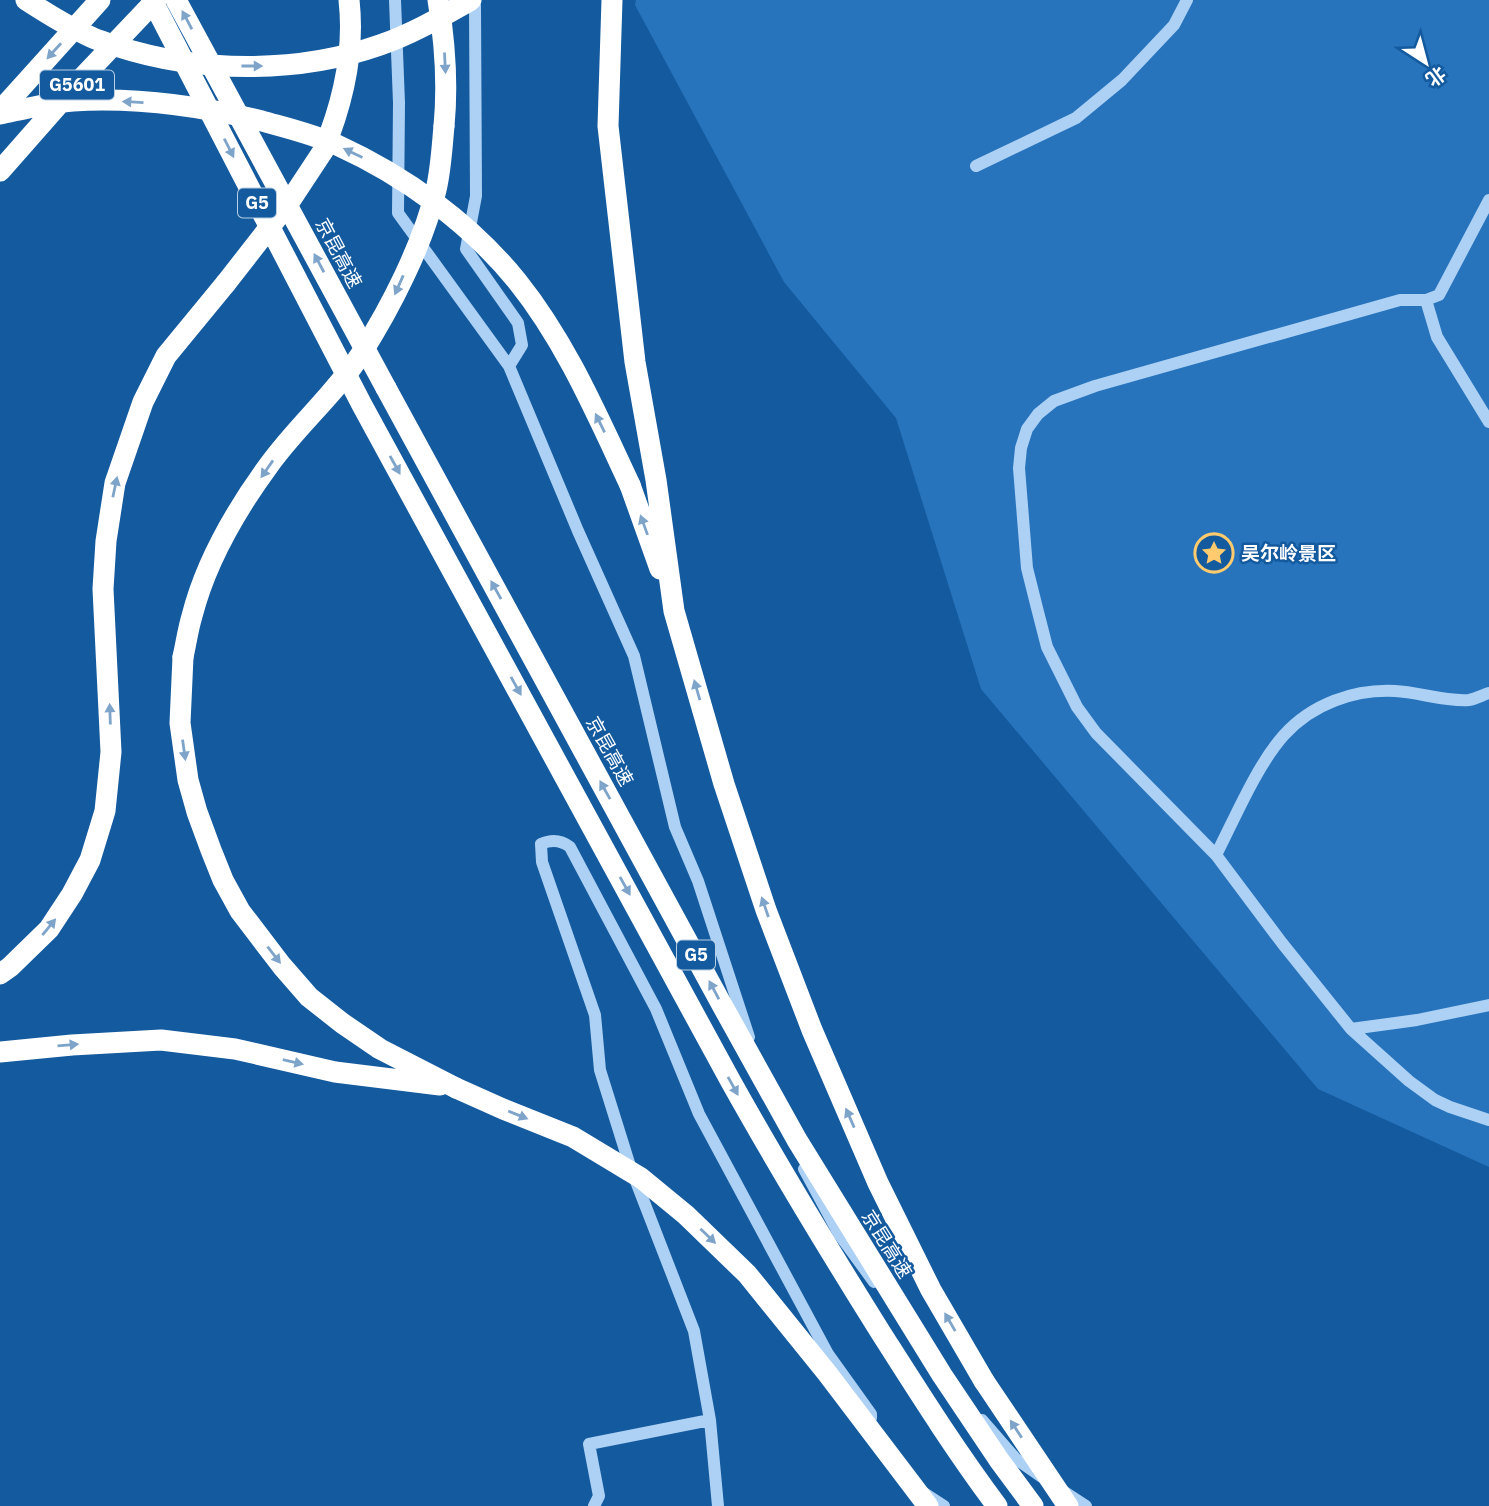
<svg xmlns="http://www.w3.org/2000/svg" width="1489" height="1506" font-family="'IBM Plex Sans','Noto Sans SC',sans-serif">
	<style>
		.green { fill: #2774bd }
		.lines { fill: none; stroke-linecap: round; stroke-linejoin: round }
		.minor { stroke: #acd1f4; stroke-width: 12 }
		.highway { stroke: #fff; stroke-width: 21 }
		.highway-bridge { stroke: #fff; stroke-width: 21 }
		.oneway { fill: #7ea4ca }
		.labels { text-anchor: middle; stroke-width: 5; stroke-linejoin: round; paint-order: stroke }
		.shield { fill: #145a9f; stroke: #b8cee2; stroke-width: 2 }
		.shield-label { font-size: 18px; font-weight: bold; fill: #fff }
		.street-label { font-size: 19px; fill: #fff; stroke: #145a9f }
		.poi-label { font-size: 19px; font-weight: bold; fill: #fff; stroke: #145a9f; text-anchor: start }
	</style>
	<rect width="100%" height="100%" fill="#145a9f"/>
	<path class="green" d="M636 0H1489V1167L1318 1089 981 689 896 418 784 282 635 5Z"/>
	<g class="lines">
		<path class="minor" d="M395 0 399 103 398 213 509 366 578 531 634 656 675 827 698 881 749 1037
			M473 0 475 6 476 196 466 249 518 323 522 345 509 366
			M976 166 1076 118 1122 80 1174 25 1187 0
			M1489 200 1439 295 1426 300H1400L1095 386 1054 401 1038 414 1027 429 1021 448 1019 468 1027 568 1037 608 1047 647 1077 707 1096 733 1216 855 1282 943 1351 1029 1409 1081 1435 1100 1450 1107 1489 1120
			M1426 300 1437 337 1489 422
			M1216 855C1235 818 1257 765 1284 735 1312 704 1354 689 1395 691 1418 692 1446 702 1469 700 1475 699 1483 695 1489 693
			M1351 1029 1417 1020 1489 1005
			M804 1169 839 1234 874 1282
			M710 1420 718 1506
			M982 1420 1016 1459 1042 1477
			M1063 1491 1086 1506
			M924 1493 944 1506
			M594 1506 599 1496 589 1444 710 1420 694 1331 630 1166 600 1070 595 1015 542 862 541 844C552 839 561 840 570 847L656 1009 699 1114 828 1354 871 1414V1418"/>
		<path class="highway" d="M152 0 362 405 730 1080C778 1166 829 1250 881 1333 918 1391 955 1450 997 1506
			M176 0 386 388
			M438 0C445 42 448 84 444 126
			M612 0 608 126 635 362 656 480 674 611 724 784 766 910 812 1030 878 1183 931 1290 984 1381
			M0 111 100 0
			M323 151C343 103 355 53 349 0
			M630 485 660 569
			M183 657 180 723 188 780 197 812 211 850 223 880 240 911 282 966 309 997 342 1023 380 1049 456 1088
			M0 974 10 967 49 929 72 894 90 860 105 811 111 752 103 589 106 541 115 483 143 402 166 356 226 283
			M0 1052 72 1045 161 1040 235 1049 335 1072 440 1085"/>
		<path class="highway-bridge" d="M26 0C46 13 68 27 91 37 99 41 108 43 116 46 199 73 297 74 380 45 412 34 441 17 471 0
			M0 114C24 109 48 103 73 101 136 97 200 106 262 121 287 128 313 134 337 145 405 176 470 223 517 281 566 342 597 415 630 485
			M0 171 81 79 156 0
			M226 283 290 201 323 151
			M386 388 722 1005 797 1140 942 1375 999 1460 1033 1506
			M183 657C186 644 188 629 192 616 206 561 236 510 269 465 297 426 335 394 361 354 391 307 423 244 436 190 441 169 442 147 444 126
			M456 1088 503 1109 573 1137 641 1178 686 1215 747 1274 827 1373 928 1506
			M984 1381 1068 1506"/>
	</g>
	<defs><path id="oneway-solid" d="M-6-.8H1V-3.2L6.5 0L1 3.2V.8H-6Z" transform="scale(1.75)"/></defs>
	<g class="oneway">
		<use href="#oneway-solid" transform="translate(187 20) rotate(-118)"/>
		<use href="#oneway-solid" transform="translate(54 51) rotate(132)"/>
		<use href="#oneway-solid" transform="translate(445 63) rotate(87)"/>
		<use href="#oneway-solid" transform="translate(252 66)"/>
		<use href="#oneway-solid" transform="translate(133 102) rotate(-177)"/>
		<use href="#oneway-solid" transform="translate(229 148) rotate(63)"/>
		<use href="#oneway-solid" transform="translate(353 153) rotate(-154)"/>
		<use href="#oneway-solid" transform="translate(319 263) rotate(-118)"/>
		<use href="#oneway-solid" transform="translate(399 285) rotate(114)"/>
		<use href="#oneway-solid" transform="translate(600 423) rotate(-116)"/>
		<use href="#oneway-solid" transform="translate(395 465) rotate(61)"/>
		<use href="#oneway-solid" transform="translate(267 469) rotate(125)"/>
		<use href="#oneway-solid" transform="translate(115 487) rotate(-78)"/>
		<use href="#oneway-solid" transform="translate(644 525) rotate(-110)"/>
		<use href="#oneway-solid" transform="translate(496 590) rotate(-119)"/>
		<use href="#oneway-solid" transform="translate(516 686) rotate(61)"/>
		<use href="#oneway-solid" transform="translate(697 690) rotate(-106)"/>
		<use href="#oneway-solid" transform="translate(110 714) rotate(-92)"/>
		<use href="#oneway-solid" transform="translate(184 750) rotate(82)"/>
		<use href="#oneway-solid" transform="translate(605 790) rotate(-119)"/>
		<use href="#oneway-solid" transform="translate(625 886) rotate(61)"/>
		<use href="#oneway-solid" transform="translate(765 907) rotate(-109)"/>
		<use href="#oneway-solid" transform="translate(49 927) rotate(-51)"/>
		<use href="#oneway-solid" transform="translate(274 955) rotate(52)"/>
		<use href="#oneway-solid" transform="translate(714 990) rotate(-118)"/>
		<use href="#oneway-solid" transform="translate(68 1045) rotate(-5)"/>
		<use href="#oneway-solid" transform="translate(293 1062) rotate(13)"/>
		<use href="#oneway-solid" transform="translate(733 1086) rotate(61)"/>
		<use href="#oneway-solid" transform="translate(518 1115) rotate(22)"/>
		<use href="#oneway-solid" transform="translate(850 1118) rotate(-114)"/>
		<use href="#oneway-solid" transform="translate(708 1236) rotate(44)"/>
		<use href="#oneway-solid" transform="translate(950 1322) rotate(-120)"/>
		<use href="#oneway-solid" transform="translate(1016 1429) rotate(-123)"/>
	</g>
	<defs>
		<g id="sight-ring" transform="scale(2.0125)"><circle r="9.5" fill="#145a9f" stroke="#ffcb6e" stroke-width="1.5"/><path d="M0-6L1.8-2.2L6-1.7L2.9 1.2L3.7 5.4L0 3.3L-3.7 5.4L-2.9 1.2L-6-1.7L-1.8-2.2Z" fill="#ffcb6e"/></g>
	</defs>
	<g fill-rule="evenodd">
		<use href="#sight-ring" x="1214" y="553"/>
	</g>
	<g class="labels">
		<g class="shield">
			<rect x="40" y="70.5" width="74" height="29" rx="5"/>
			<rect x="238" y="188.5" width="38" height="29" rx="5"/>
			<rect x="677" y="940.5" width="38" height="29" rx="5"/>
		</g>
		<g class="shield-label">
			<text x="77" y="91">G5601</text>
			<text x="257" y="209">G5</text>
			<text x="696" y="961">G5</text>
		</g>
		<g class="street-label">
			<text transform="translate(339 253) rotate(62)" y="7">京昆高速</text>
			<text transform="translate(610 751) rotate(61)" y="7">京昆高速</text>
			<text transform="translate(887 1244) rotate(58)" y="7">京昆高速</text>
		</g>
		<g class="poi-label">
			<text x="1241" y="560">吴尔岭景区</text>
		</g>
	</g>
	<g transform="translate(1426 63) rotate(144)" stroke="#145a9f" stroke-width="5" paint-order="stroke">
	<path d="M0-5L12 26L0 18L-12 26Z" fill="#ffffff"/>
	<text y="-10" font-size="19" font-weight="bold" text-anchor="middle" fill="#ffffff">北</text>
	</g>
</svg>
